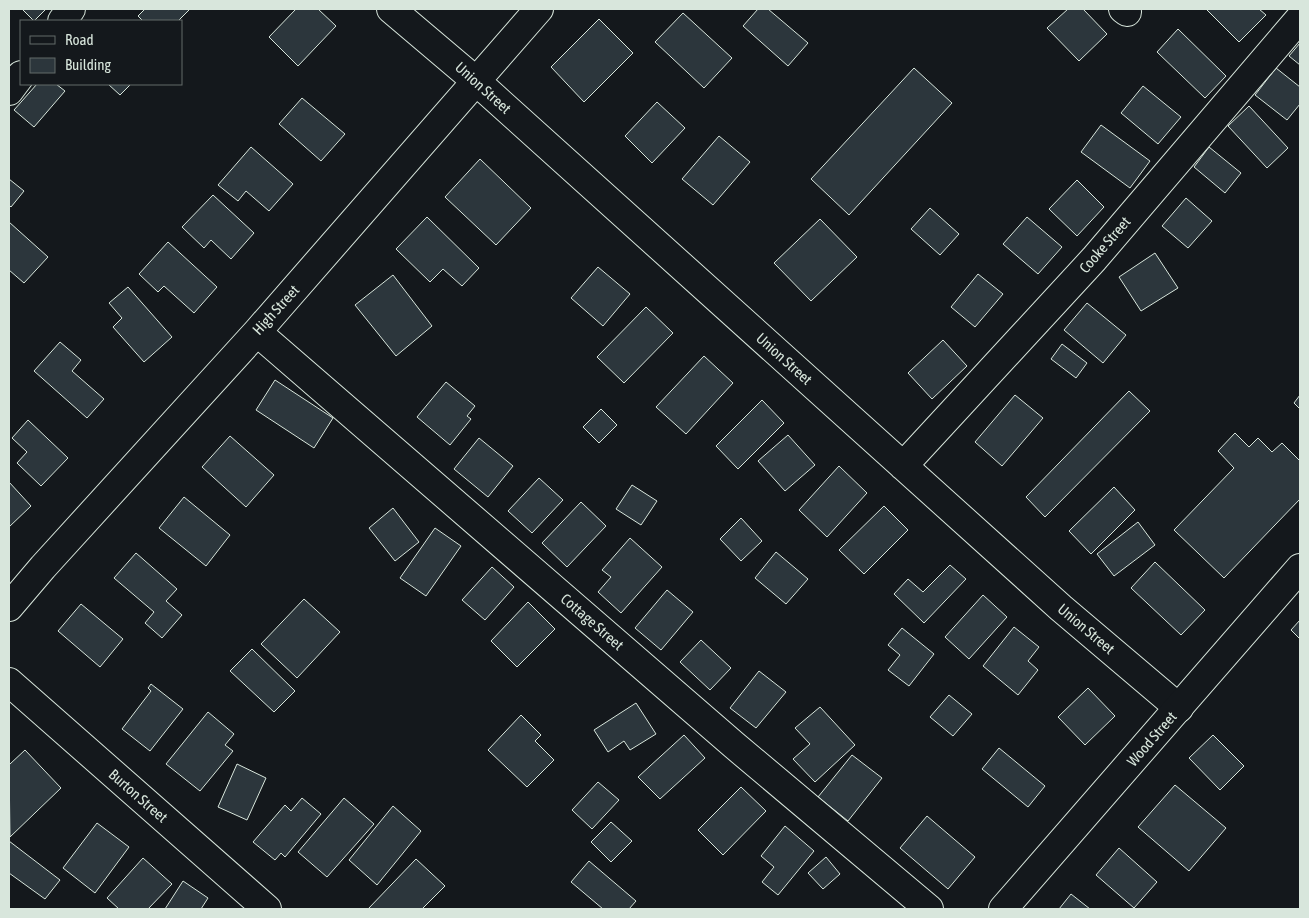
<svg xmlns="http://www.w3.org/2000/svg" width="1309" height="918" font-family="'Asap Condensed',sans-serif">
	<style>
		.building { fill: #2c363c; stroke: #d8e6dc }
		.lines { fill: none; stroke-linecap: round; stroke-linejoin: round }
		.minor-casing { stroke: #d8e6dc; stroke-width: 30 }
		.major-casing { stroke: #d8e6dc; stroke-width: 30 }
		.minor { stroke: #14181c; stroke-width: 28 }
		.major { stroke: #14181c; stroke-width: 28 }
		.labels { text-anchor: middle; stroke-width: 4; stroke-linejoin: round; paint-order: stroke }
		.street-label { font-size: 15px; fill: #d8e6dc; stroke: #14181c }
	</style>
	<rect width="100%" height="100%" fill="#14181c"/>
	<path class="building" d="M22 9H46L34 21Z
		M145 9H190L178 21H143L138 16Z
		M296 9H318L336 26 298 66 269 37Z
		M758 9H768L808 43 788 66 743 26Z
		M1068 9H1083L1107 34 1079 61 1047 28Z
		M1206 9H1259L1266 15 1239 42Z
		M683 13 732 58 704 88 655 42Z
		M599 19 633 53 584 102 551 67Z
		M1178 29 1226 76 1205 98 1157 52Z
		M1300 43V65L1289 56Z
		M914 68 952 103 849 215 811 179Z
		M1276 68 1300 87V104L1287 120 1255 95Z
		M37 84H56L65 91 34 127 14 110Z
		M108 84H131L120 95Z
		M1143 86 1181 117 1158 144 1121 113Z
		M302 98 345 134 321 161 279 124Z
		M657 102 685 128 652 163 625 136Z
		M1249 106 1288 148 1267 168 1228 126Z
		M1101 125 1150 161 1130 188 1081 152Z
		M719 136 750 162 713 205 682 179Z
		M251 147 293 184 269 211 246 191 238 201 218 185Z
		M1209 147 1241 173 1225 193 1194 167Z
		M480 159 531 208 496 245 445 197Z
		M9 179 24 191 11 207 9 205Z
		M1077 180 1104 207 1077 236 1049 209Z
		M213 195 254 233 231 259 211 240 204 248 182 227Z
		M1186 198 1212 221 1188 248 1162 226Z
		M930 208 959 234 940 255 911 229Z
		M427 217 479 268 462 286 443 269 430 282 396 249Z
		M1027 217 1062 247 1038 274 1003 244Z
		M820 219 857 257 811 301 774 263Z
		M9 222 48 257 24 283 9 270Z
		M168 242 217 287 194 313 164 286 158 292 139 274Z
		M1155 253 1178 288 1141 311 1119 277Z
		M598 267 630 294 603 326 571 298Z
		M978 274 1003 294 975 327 951 307Z
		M393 275 432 326 396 356 355 305Z
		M128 287 172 337 144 362 113 327 122 318 109 303Z
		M1087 303 1126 335 1103 363 1064 330Z
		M646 307 673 333 624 383 597 357Z
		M943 340 967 366 932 399 908 373Z
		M60 342 81 360 72 371 104 399 87 418 34 371Z
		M1062 344 1087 363 1076 378 1051 359Z
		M704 356 733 383 686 434 656 407Z
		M275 380 333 418 314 448 256 410Z
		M446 382 475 406 467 416 471 419 450 445 417 417Z
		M1129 391 1150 411 1045 517 1026 497Z
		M1015 395 1043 418 1002 466 975 442Z
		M1300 395V409L1294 403Z
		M762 400 784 423 738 469 716 446Z
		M601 409 617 425 599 443 583 427Z
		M28 420 68 458 41 486 17 463 27 452 12 438Z
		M1235 433 1249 447 1258 438 1272 452 1282 443 1300 461V499L1224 578 1174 530 1234 468 1218 451Z
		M788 435 815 465 785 491 758 461Z
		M230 436 274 475 246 507 202 467Z
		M479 438 513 466 488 497 454 469Z
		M839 466 867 493 827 537 799 510Z
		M539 478 563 500 532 533 508 511Z
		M9 482 31 506 9 527Z
		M632 485 657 501 641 525 616 509Z
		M1114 487 1135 510 1091 554 1069 531Z
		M184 497 230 535 206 566 159 528Z
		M581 502 606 526 567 567 542 543Z
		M884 506 908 530 864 574 839 550Z
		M393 508 419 542 395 561 369 528Z
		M741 518 762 541 741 561 720 539Z
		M1138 522 1155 545 1114 576 1097 554Z
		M435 528 461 546 426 596 400 578Z
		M630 538 662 567 621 613 598 592 611 577 602 570Z
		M776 552 808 579 786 604 755 578Z
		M136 553 177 589 166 601 182 615 162 638 145 623 154 612 114 578Z
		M1155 562 1205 610 1181 635 1131 588Z
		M950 565 966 579 924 623 894 594 908 579 923 592Z
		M492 567 514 587 485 620 462 600Z
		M667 590 693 612 661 650 635 628Z
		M983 595 1007 617 969 659 945 637Z
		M304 599 340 632 297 678 261 644Z
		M528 602 555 629 517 667 491 641Z
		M81 604 123 639 100 667 58 631Z
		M1300 620V639L1291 630Z
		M1014 627 1039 647 1028 661 1038 670 1018 695 983 666Z
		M902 628 934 654 909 686 888 670 900 655 888 645Z
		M701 640 731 668 710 690 680 662Z
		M252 649 295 691 274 712 230 671Z
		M759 671 786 692 756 728 730 708Z
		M151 684 183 709 150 751 122 729 151 691 148 688Z
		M1088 688 1115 716 1085 745 1058 717Z
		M949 695 972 714 953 736 930 717Z
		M636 703 656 734 630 750 624 741 608 752 594 730Z
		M820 707 855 745 815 782 793 759 810 744 795 728Z
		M208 712 234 734 225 745 233 751 200 791 166 764Z
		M521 715 541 735 535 741 554 760 527 787 488 750Z
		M684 735 705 758 660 799 638 777Z
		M1213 735 1244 766 1220 790 1189 758Z
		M999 748 1045 786 1028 807 982 769Z
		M25 750 61 788 10 837 9 763 10 764Z
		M852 755 882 778 848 821 818 797Z
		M237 764 266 778 247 820 218 807Z
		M598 782 619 800 592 829 572 810Z
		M1175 785 1226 828 1189 871 1138 827Z
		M741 787 766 811 723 855 698 830Z
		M302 798 321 814 285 857 281 853 275 860 253 842 285 805 291 811Z
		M344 798 374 824 327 877 298 852Z
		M393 806 421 831 377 885 349 860Z
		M927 816 975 857 948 889 900 848Z
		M611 822 632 841 611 862 591 842Z
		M97 823 129 847 95 893 63 868Z
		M785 826 814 851 778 895 762 882 774 867 761 856Z
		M9 841 60 880 45 899 9 873Z
		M1119 848 1157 882 1134 908 1096 875Z
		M826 857 840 874 823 889 808 873Z
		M143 858 172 884 148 909H119L107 898Z
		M416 859 445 886 422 909H368Z
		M589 861 636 901 629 909H603L571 882Z
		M183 881 208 898 201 909H165Z
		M1071 894 1090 909H1059Z"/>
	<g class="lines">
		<g class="minor-casing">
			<path id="minor" d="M391 9 476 81 1061 608 1179 708
				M1123 9 1127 12
				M62 21 71 9
				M9 91 21 75
				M257 332 734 745 929 909
				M903 466 1094 259 1300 18
				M9 607 43 567 257 332 539 9
				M9 682 267 909"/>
		</g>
		<g class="major-casing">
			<path id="major" d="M1003 909 1300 568"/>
		</g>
		<use href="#minor" class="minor"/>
		<use href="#major" class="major"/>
	</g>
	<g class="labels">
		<g class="street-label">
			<text transform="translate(483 88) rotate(42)" y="5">Union Street</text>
			<text transform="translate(1105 245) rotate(-49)" y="5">Cooke Street</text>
			<text transform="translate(276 310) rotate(-48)" y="5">High Street</text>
			<text transform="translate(784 359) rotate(42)" y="5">Union Street</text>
			<text transform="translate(592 622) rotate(41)" y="5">Cottage Street</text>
			<text transform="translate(1086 629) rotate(40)" y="5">Union Street</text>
			<text transform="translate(1152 739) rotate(-49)" y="5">Wood Street</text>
			<text transform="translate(138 796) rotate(41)" y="5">Burton Street</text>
		</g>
	</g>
	<rect width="1309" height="918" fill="none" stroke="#d8e6dc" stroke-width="20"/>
	<rect x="20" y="20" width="162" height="65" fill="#14181c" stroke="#626a69"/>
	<rect x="30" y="36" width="25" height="8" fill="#14181c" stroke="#626a69"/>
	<text x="65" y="45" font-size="15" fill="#d8e6dc">Road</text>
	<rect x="30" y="58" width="25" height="15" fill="#2c363c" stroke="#626a69"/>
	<text x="65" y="70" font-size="15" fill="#d8e6dc">Building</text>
</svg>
